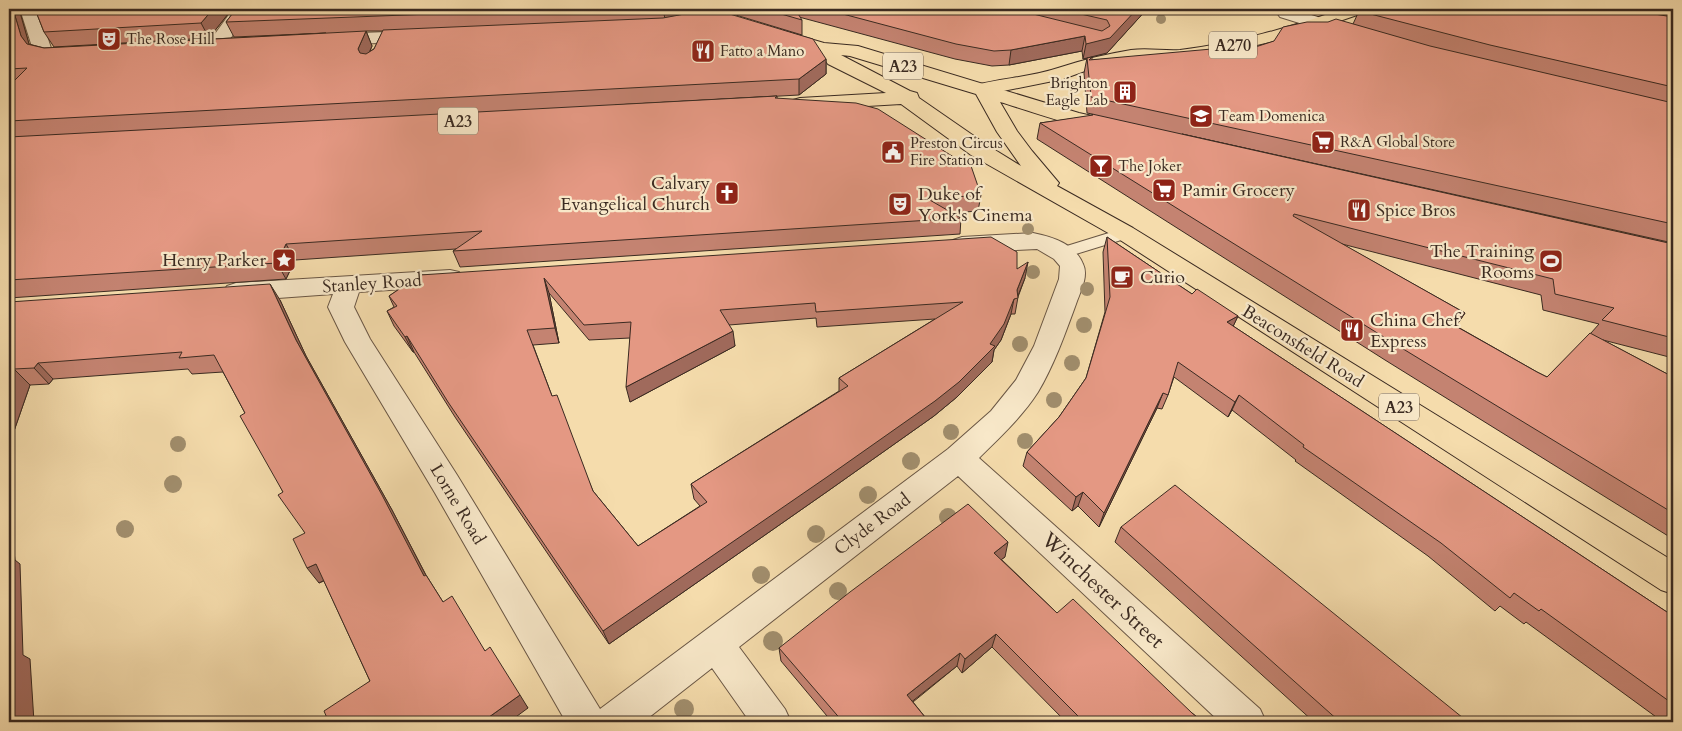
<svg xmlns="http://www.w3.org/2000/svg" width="1682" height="731" font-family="Cardo,serif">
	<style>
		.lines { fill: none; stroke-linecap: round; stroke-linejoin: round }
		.service-casing { stroke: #695644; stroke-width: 2 }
		.minor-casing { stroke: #695644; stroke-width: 2 }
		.primary-casing { stroke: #3a2a21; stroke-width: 2 }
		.trunk-casing { stroke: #3a2a21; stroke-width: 2 }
		.service { fill: #f8e8c9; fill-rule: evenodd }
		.minor { fill: #f8e8c9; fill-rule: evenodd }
		.primary { fill: #f5dcac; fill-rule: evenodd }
		.trunk { fill: #f5dcac; fill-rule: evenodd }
		.tree { fill: #a18e6d }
		.wall { fill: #c48371; stroke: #3a2a21; fill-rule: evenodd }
		.shaded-wall { fill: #a06a5c; stroke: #3a2a21 }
		.building { fill: #e49883; stroke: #3a2a21; fill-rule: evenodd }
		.labels { text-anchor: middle; stroke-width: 4.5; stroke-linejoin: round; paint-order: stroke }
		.far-poi-label { font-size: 15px; fill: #3a2a21; stroke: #f8e8c9; text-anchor: start }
		.shield { fill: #f8e8c9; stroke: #736353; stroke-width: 1 }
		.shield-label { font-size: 16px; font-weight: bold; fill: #3a2a21 }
		.poi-label { font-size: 18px; fill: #3a2a21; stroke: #f8e8c9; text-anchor: start }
		.street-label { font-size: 18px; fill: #3a2a21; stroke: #f8e8c9 }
		.near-street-label { font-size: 21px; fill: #3a2a21; stroke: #f8e8c9 }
	</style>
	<rect width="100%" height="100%" fill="#f5dcac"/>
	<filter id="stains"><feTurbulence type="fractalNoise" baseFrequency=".004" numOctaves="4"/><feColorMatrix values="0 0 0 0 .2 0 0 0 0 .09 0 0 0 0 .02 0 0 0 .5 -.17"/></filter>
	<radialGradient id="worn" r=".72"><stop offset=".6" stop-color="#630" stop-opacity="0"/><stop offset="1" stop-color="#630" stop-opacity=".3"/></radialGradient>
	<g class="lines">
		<g class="service-casing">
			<path id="service" d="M1125 228 1131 229 1133 233 1131 237 1063 258 1057 257 1055 253 1057 249Z"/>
		</g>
		<g class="minor-casing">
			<path id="minor" d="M20 9H38L51 48 81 50 83 54 81 58 74 60 38 57 33 50Z
				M233 9H251L223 49 216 51 209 49 207 45Z
				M1280 9H1292L1350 27 1353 31 1350 35 1344 36 1338 35 1280 17 1277 13Z
				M416 31 422 32 425 36 422 40 332 46 325 44 323 40 325 36 332 34Z
				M1033 233C1053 237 1075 244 1083 264 1089 276 1080 292 1076 304 1065 334 1054 365 1038 392 1022 417 1000 437 979 458L1260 709 1266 722H1220L958 476 739 647 785 709 791 722H750L712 668 643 722H566L435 493 345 342 328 307 333 294 236 301 227 298 223 292 227 286 236 283 450 270 459 272 463 278 459 284 450 286 359 292 354 307 370 339 457 475 600 709 948 449 991 411 1016 380 1034 346 1059 279 1060 266 1054 259 1037 249 962 253 953 250 950 245 953 240 962 237Z"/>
		</g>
		<g class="primary-casing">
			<path id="primary" d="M1342 9H1366L1363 13 1299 35 1227 52 1179 61 1148 60 1118 64 1085 71 1063 79 983 95 976 93 973 89 976 85C1002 78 1032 77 1058 68 1082 60 1106 54 1131 50 1148 48 1164 51 1180 50 1232 44 1293 27 1342 9Z"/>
		</g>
		<g class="trunk-casing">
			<path id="trunk" d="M783 31 824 43 858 46 1079 113 1119 122 1122 126 1119 130C1097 136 1025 109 1000 102L1017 131 1032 151 1059 183 1057 186 1133 228 1673 561V594L1661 590 1117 238 971 155 901 104 800 110 793 108 790 104 793 100 800 98 886 93 828 64 820 54 777 40 774 36 777 32ZM841 55 850 56 976 94 997 132 1021 166 987 145 919 98 917 93 910 91Z"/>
		</g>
		<use href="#service" class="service"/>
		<use href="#minor" class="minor"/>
		<use href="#primary" class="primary"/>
		<use href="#trunk" class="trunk"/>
	</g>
	<g class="tree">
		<circle cx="1161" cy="19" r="5"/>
		<circle cx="1028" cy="229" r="6"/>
		<circle cx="1033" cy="272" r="7"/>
		<circle cx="1087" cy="289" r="7"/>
		<circle cx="1084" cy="325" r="8"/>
		<circle cx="1020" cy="344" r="8"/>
		<circle cx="1072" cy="363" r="8"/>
		<circle cx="1054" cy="400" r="8"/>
		<circle cx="951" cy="432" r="8"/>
		<circle cx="1025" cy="441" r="8"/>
		<circle cx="178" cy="444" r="8"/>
		<circle cx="911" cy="461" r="9"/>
		<circle cx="173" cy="484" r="9"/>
		<circle cx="868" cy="495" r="9"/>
		<circle cx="948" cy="517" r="9"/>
		<circle cx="125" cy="529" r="9"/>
		<circle cx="816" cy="534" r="9"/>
		<circle cx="761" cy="575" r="9"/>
		<circle cx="838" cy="591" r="9"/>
		<circle cx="773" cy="641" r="10"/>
		<circle cx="684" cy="709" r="10"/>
	</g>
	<path class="wall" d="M9 9H19L29 44 44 48 326 33 234 37 226 22 236 9H685L686 14 826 59V74L799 95 615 105 777 96V98L981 195 978 211 952 213 961 218 960 234 460 267 453 251 456 249 295 260 286 279 9 298V86L10 84H9ZM366 31H383L374 49 370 51 372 46Z
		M35 9H232L209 38 54 47 44 32Z
		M716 9H1147L1107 53 1083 59 1082 51 1009 65 992 66 955 59 799 17 802 20V35Z
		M1364 9H1673V243L1182 134 1673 244V358L1603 340 1673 377V539L1385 360 1037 139 1040 123 1092 116V114L1087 113 1084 73 1087 58 1092 57V60L1246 50 1353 24 1359 11ZM1342 244 1541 295 1543 310 1599 324 1591 333 1547 377 1537 372 1456 326 1465 313Z
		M1107 237 1192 294 1238 316 1233 326 1673 616V722H1663L1526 622 1524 624 1500 606 1495 611 1428 556 1295 461 1296 460 1232 410 1228 417 1174 377 1168 395 1162 409 1157 408 1099 527 1078 506 1072 511 1023 466 1027 452 1059 417 1086 378 1105 312 1103 252Z
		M1017 269 1025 278 1018 297 1015 314H1011L1001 340 994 350 992 362 957 397 934 416 828 491 609 644 455 417 414 352H413L394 326 387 311 394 307 389 296 420 275ZM549 293 589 340 630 338V402L735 346 729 325 816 318 817 327 935 319 839 378V391L691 484 694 499 700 506 638 546 593 491 552 396 533 345 559 343Z
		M280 300 306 356 392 510 426 575 443 602 485 651 528 708 327 718 370 681 324 581 319 583 305 533 283 492 245 413 223 372 192 374 188 369 53 379 49 384 30 385 14 431 9 302Z
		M1121 527 1468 722H1314L1115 542Z
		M1005 557 1001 559 1057 613 1192 713 1203 722H1066L992 647 962 673 957 666 913 702 929 722H832L781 661 779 648Z"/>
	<path class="shaded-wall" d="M13 9H19L31 51 21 36Z
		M213 9H232L209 38 201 23Z
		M663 9H685L686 14 665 19Z
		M1137 9H1147L1107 53 1083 59 1086 44Z
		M366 31 372 46 364 64 358 49Z
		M1085 36 1082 51 1009 65 1011 50Z
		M826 59V74L799 95V79Z
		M286 244 295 260 286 279 277 263Z
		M1028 262 1025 278 1017 298V290Z
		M544 278 549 293 559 343 555 328Z
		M270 284 280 300 306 356 392 510 434 591 424 576 296 340Z
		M1014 299 1011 314 1001 340 994 350 992 362 957 397 934 416 828 491 609 644 603 631 990 344Z
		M1465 313 1454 329 1452 324Z
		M1238 316 1231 331 1227 322Z
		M733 331 735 346 630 402 626 387Z
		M407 336 414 352H413L405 337Z
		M38 363 53 379 49 384 34 368Z
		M14 369 30 385 14 431 9 433V384Z
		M1163 393 1157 408 1099 527 1104 513Z
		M1239 395 1232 410 1228 417 1235 402Z
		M1083 492 1078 506 1072 511 1076 497Z
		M9 516 10 517 15 560 20 564 23 655 30 659 34 722H14L9 652Z
		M1008 542 1005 557 991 567 994 553Z
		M316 564 328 578 319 583 307 568Z
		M996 634 992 647 962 673 965 659Z
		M960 653 957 666 905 707 907 695Z
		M520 695 528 708 509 722H482Z"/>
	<path class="building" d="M9 9H13L21 36 27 44 44 48 366 31 358 49 360 53 366 54 374 49 383 30 663 18 690 13 701 9H713L813 39 826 59 799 79 9 121V86L27 68 9 69Z
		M35 9H213L201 23 44 32Z
		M236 9H559L226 22Z
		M764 9H795L802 20Z
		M824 9H1013L1102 31 1110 26 1107 20 1059 9H1137L1110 38 1086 44 1085 36 1011 50 994 51 956 44Z
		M1364 9H1623L1673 17V87L1490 45 1359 11Z
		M1336 19 1430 46 1673 103V224L1091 97 1087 58 1092 57 1089 60 1234 47 1246 50 1274 41 1283 27 1307 22H1328Z
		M777 96 775 98 856 103 878 109 963 163H970L981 195 928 199 961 218 453 251 482 231 286 244 277 263 9 280V137Z
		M1092 114 1673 244V338L1602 320 1614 308 1555 294 1553 279 1294 214 1293 216 1465 313 1452 324 1537 372 1547 377 1590 333 1673 377V513L1395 344 1040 123 1093 115Z
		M991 237 1017 252V269L1028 262 1017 290 1018 298 1014 299 1004 324 990 344 995 346 959 382 935 401 827 477 603 631 448 402 407 336 405 337 387 311 397 306 389 296 420 275ZM544 278 584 325 631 322 626 387 733 331 720 310 815 303 816 312 963 302 839 378 848 386 691 484 707 502 638 546 593 491 557 395 552 396 527 330 555 328Z
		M1107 237 1192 294 1197 289 1238 316 1227 322 1673 616V704L1541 609 1539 611 1514 593 1510 598 1441 543 1303 447 1304 445 1239 395 1235 402 1178 362 1168 395 1163 393 1104 513 1083 492 1076 497 1027 452 1059 417 1086 378 1110 297Z
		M270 284 296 340 382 495 424 576 426 575 443 602 452 596 485 651 490 647 520 695 482 722H321L327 718 324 711 370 681 316 564 307 568 293 539 305 533 278 495 283 492 240 416 245 413 214 355 179 358 182 352 38 363 34 368 14 369 9 384V302Z
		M1175 485 1468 722H1340L1121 527Z
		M968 504 1008 542 994 553 1057 613 1073 599 1192 713 1203 722H1084L996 634 965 659 960 653 907 695 929 722H843L779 648 850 592Z
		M10 645 14 722H9V646Z"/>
	<defs>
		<g id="theatre-square" transform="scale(1.25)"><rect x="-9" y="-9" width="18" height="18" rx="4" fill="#8f2418" stroke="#f8e8c9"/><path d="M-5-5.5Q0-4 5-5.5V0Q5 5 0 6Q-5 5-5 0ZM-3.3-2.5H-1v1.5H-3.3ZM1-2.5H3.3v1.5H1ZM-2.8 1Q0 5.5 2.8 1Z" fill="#fff"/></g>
		<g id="restaurant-square" transform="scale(1.25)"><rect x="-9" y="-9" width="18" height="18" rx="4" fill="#8f2418" stroke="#f8e8c9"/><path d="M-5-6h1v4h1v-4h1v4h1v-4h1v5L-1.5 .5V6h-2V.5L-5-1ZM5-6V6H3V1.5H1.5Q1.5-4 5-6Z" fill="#fff"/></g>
		<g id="building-square" transform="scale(1.25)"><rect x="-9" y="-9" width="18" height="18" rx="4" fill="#8f2418" stroke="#f8e8c9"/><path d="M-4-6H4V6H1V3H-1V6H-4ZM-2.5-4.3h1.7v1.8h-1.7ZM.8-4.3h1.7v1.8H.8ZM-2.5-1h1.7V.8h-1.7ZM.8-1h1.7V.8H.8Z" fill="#fff"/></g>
		<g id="university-square" transform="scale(1.25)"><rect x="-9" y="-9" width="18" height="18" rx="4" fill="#8f2418" stroke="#f8e8c9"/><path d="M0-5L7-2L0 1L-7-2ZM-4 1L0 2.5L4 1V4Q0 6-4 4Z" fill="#fff"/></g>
		<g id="supermarket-square" transform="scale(1.25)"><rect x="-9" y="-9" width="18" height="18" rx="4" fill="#8f2418" stroke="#f8e8c9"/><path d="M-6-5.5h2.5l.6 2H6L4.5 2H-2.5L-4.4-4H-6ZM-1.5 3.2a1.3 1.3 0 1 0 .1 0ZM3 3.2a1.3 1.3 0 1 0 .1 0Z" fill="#fff"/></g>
		<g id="civic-square" transform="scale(1.25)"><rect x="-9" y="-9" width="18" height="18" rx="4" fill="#8f2418" stroke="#f8e8c9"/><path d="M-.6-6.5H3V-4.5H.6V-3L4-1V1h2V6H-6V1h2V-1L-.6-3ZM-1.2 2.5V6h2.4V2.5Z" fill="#fff"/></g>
		<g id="bar-square" transform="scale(1.25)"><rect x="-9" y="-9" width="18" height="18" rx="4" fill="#8f2418" stroke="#f8e8c9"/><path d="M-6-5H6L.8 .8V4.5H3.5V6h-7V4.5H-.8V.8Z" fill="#fff"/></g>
		<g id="church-square" transform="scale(1.25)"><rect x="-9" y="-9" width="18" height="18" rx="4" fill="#8f2418" stroke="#f8e8c9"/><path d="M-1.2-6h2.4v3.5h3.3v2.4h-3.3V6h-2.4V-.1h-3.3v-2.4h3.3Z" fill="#fff"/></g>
		<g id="sight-square" transform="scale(1.25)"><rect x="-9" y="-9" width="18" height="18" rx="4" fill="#8f2418" stroke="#f8e8c9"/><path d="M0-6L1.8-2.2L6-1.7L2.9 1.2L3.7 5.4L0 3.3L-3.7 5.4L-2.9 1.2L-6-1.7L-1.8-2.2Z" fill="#fff"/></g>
		<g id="stadium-square" transform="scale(1.25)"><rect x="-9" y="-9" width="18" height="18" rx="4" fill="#8f2418" stroke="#f8e8c9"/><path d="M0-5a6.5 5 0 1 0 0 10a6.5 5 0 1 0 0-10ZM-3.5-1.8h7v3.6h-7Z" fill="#fff"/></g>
		<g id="cafe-square" transform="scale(1.25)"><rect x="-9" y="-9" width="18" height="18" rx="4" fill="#8f2418" stroke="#f8e8c9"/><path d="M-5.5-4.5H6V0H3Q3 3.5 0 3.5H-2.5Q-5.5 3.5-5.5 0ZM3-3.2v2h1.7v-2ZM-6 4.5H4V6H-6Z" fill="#fff"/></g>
	</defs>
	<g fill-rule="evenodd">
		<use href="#theatre-square" x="109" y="39"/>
		<use href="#restaurant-square" x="703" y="51"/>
		<use href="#building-square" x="1125" y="92"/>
		<use href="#university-square" x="1201" y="116"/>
		<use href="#supermarket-square" x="1323" y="142"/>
		<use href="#civic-square" x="893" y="152"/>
		<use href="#bar-square" x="1101" y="166"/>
		<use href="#supermarket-square" x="1164" y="190"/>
		<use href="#church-square" x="727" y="193"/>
		<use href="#theatre-square" x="900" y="204"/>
		<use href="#restaurant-square" x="1359" y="210"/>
		<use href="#sight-square" x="284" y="260"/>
		<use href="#stadium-square" x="1551" y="261"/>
		<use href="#cafe-square" x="1122" y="277"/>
		<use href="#restaurant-square" x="1352" y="330"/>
	</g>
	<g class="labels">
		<g class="far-poi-label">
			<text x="126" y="44">The Rose Hill</text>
			<text x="720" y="56">Fatto a Mano</text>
			<text x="1108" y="88" text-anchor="end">Brighton<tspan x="1108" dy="17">Eagle Lab</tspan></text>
			<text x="1218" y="121">Team Domenica</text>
			<text x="1340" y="147">R&amp;A Global Store</text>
			<text x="910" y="148">Preston Circus<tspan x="910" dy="17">Fire Station</tspan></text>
			<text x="1118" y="171">The Joker</text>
		</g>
		<g class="shield">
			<rect x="1209" y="31.5" width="48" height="27" rx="4"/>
			<rect x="883" y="52.5" width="40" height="27" rx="4"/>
			<rect x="438" y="107.5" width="40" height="27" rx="4"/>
			<rect x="1379" y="393.5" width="40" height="27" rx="4"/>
		</g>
		<g class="shield-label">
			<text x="1233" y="51">A270</text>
			<text x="903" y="72">A23</text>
			<text x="458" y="127">A23</text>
			<text x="1399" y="413">A23</text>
		</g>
		<g class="poi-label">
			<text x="710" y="189" text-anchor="end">Calvary<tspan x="710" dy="21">Evangelical Church</tspan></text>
			<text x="1182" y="196">Pamir Grocery</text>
			<text x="918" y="200">Duke of<tspan x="918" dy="21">York's Cinema</tspan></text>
			<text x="1376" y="216">Spice Bros</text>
			<text x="1534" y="257" text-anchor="end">The Training<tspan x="1534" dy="21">Rooms</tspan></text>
			<text x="266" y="266" text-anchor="end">Henry Parker</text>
			<text x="1140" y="283">Curio</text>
			<text x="1370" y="326">China Chef<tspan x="1370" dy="21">Express</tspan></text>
		</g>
		<g class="street-label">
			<text transform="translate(372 283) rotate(-4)" y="6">Stanley Road</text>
			<text transform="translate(1303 346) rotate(32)" y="6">Beaconsfield Road</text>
			<text transform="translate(458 504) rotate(59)" y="6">Lorne Road</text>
			<text transform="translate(872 524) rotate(-37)" y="6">Clyde Road</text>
		</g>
		<g class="near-street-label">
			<text transform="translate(1103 590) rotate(43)" y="7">Winchester Street</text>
		</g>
	</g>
	<rect width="1682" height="731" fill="none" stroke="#f5dcac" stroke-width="30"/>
	<rect x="10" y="10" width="1662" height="711" fill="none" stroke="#3a2a21" stroke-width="2.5"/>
	<rect x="15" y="15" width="1652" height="701" fill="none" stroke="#3a2a21"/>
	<rect width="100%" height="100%" filter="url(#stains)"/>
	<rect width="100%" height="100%" fill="url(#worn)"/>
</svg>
